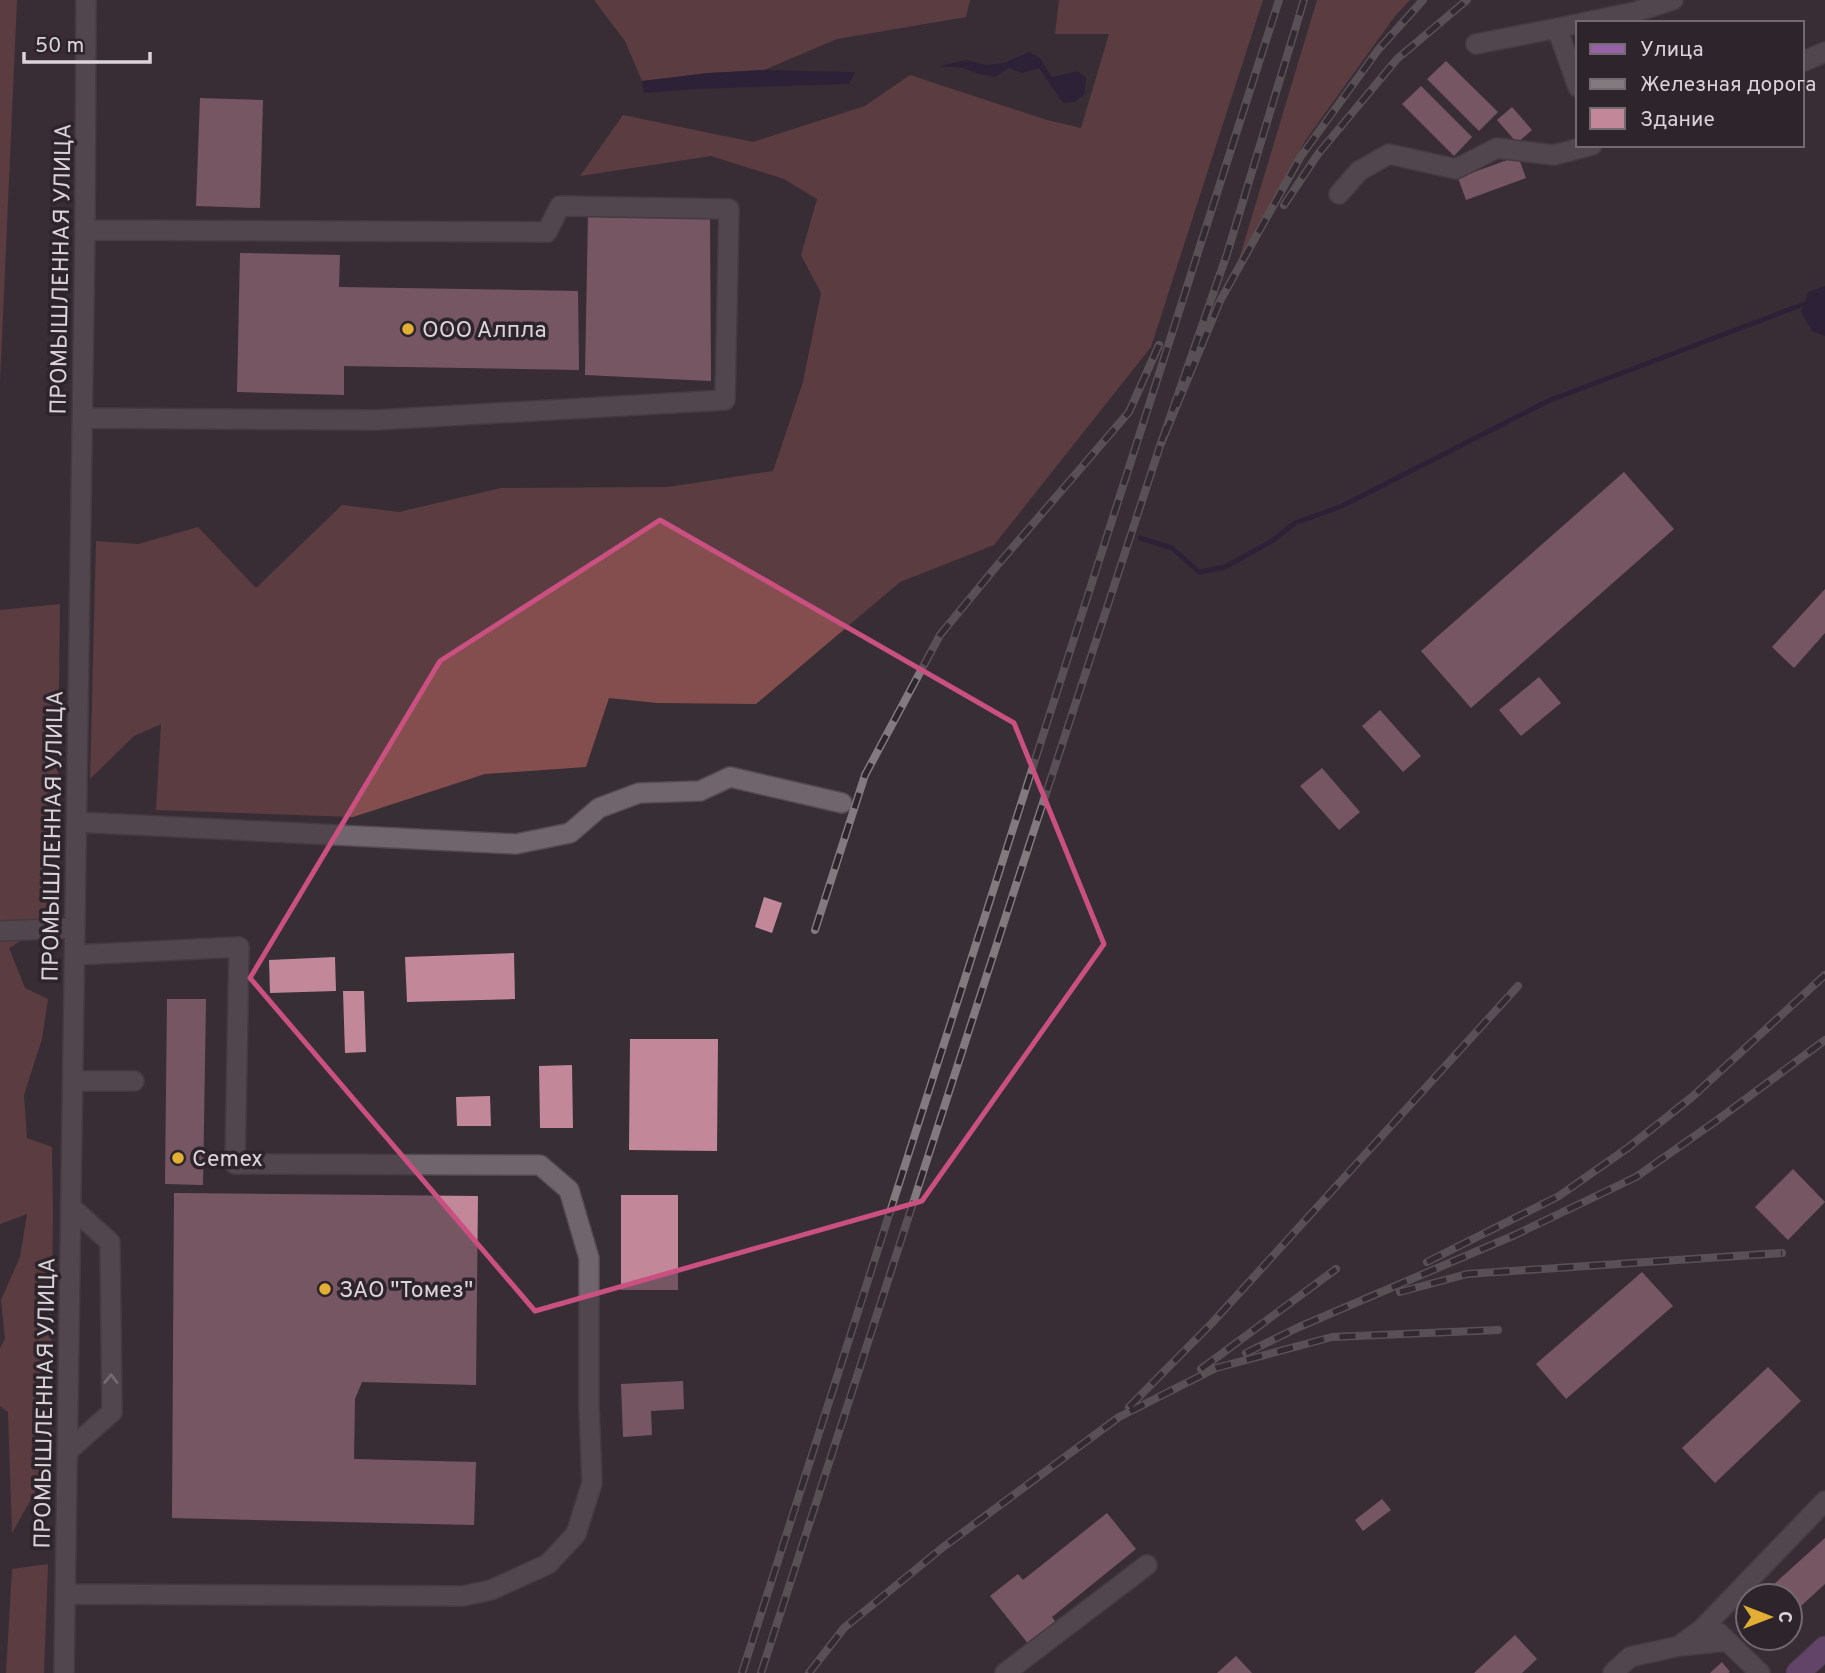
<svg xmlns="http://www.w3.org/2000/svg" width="1825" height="1673" font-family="Overpass,sans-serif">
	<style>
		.forest { fill: #854e4e }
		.water { fill: #1f123a }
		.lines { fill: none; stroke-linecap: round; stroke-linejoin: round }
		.stream { stroke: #1f123a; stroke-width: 5 }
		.building { fill: #c2889a }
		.minor-casing { stroke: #544b51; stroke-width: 22 }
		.major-casing { stroke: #544b51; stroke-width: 25 }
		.minor { stroke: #71656d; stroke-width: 19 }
		.major { stroke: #9661a6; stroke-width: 23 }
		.rail-casing { stroke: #827a7f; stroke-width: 8 }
		.rail { stroke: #2e242b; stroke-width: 5; stroke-dasharray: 16; stroke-linecap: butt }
		.oneway { stroke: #bab3b8 }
		.marked { fill: none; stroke: #c95080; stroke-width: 5; stroke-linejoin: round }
		.poi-dot { fill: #e2af34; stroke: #2e242b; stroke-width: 2.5 }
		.labels { text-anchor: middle; stroke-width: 7; stroke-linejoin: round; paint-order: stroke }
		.street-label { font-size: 23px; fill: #dad4d8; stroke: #2e242b }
		.poi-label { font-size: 23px; fill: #dad4d8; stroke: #2e242b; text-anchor: start }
	</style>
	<rect width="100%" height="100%" fill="#382e35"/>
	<path class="forest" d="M0 0H17L0 382Z
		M594 0H970L966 17 837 39 764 70 709 73 642 81 625 41Z
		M1059 0H1263L1151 347 994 545 900 582 756 704 657 703 609 698 586 767 485 774 353 817 156 810 161 724 134 736 90 779 96 541 138 544 198 527 256 588 342 505 399 512 501 488 668 487 773 471 803 382 821 293 801 255 817 199 784 179 711 156 580 176 623 115 753 142 865 106 910 75 1047 120 1081 128 1109 34H1055Z
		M1317 0H1410L1395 16 1305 141 1237 266Z
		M60 604 56 919 9 948 25 988 48 999 42 1039 24 1095 27 1138 52 1147 53 1212 50 1466 12 1533 8 1412 0 1406V1348L5 1339 1 1300 20 1257 27 1214 0 1224V610Z
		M48 1564 44 1673H6L12 1569Z"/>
	<path class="water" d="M1029 52 1040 58 1052 77 1077 71 1086 77 1085 93 1075 102 1063 103 1039 68 1022 73 1009 68 995 77 979 74 964 68 940 66 966 60 986 65 1004 63Z
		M764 70 855 72 849 84 697 89 644 93 642 81 709 73Z
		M1825 286V336L1812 331 1801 312 1808 292Z"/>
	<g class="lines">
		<path class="stream" d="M1140 538 1172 548 1199 572 1225 567 1272 541 1295 523 1342 506 1548 401 1804 304"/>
	</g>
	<path class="building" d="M1446 61 1498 112 1479 131 1427 79Z
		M1421 86 1472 137 1454 156 1402 104Z
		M200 98 263 100 260 208 196 206Z
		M1512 107 1532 130 1517 143 1497 120Z
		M1518 156 1526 178 1466 200 1458 178Z
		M588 214 710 216 711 381 585 375Z
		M240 253 340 255 339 287 578 291 579 370 344 366V395L237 392Z
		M1624 472 1674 529 1471 708 1421 651Z
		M1825 589V633L1794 668 1772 647Z
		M1539 677 1561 703 1521 736 1499 710Z
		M1380 710 1421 756 1403 772 1362 726Z
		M1322 768 1360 812 1339 830 1300 786Z
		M764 897 782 903 772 933 755 927Z
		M514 953 515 999 407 1002 405 957Z
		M335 957 336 991 270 993 269 960Z
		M343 991H364L366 1052 345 1053Z
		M167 999H206L203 1185 165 1184Z
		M630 1039H718L717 1151 629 1150Z
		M572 1065 573 1128H540L539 1066Z
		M490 1096 491 1126H457L456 1097Z
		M1793 1169 1825 1202 1788 1240 1755 1207Z
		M174 1193 478 1196 476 1385 362 1382 355 1399 354 1459 476 1462 474 1525 172 1518Z
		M621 1195H678V1290H621Z
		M1642 1272 1673 1306 1566 1399 1536 1364Z
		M1768 1367 1801 1401 1715 1483 1682 1448Z
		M683 1381 684 1409 651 1411 652 1435 623 1437 621 1384Z
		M1382 1499 1391 1510 1363 1531 1355 1520Z
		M1107 1513 1136 1549 1052 1617 1057 1624 1030 1646 990 1596 1018 1574 1023 1580Z
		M1825 1538V1584L1790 1616V1596H1761Z
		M1748 1608V1633L1736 1619Z
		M1515 1635 1537 1659 1522 1673H1474Z
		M1236 1656 1252 1673H1217Z
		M1722 1662 1730 1672 1728 1673H1710Z"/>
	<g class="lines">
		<g class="minor-casing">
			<path id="minor" d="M1582 23 1635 12 1673 0
				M1557 28 1578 87
				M1476 44 1578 24
				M1802 62 1825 52
				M1339 194 1359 171 1389 154 1456 169 1497 148 1554 155 1592 145
				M83 418 376 420 725 400 729 209 560 206 547 232 85 230
				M77 822 516 844 570 833 599 808 639 793 700 791 730 777 842 803
				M0 931 75 928
				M73 1081H134
				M68 1451 112 1412 110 1242 71 1207
				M66 1594 463 1596 491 1590 548 1564 576 1534 592 1483 589 1408V1258L569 1190 540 1165 235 1164 239 947 75 955
				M1719 1633 1760 1673
				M1679 1646 1702 1629 1825 1501
				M64 1673 85 230 86 0
				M1005 1673 1147 1565
				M1613 1673 1630 1657 1679 1646 1727 1641"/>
		</g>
		<g class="major-casing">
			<path id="major" d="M1798 1673 1825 1648"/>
		</g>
		<use href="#minor" class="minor"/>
		<use href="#major" class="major"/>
		<g class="rail-casing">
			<path id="rail" d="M1304 0 1227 254 1160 446 1220 301 1301 156 1378 50 1423 0
				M1284 205 1318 154 1397 59 1467 0
				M815 930 865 775 940 635 995 568 1129 412 1159 345
				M1427 1262 1559 1196 1629 1147 1692 1097 1825 975
				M1400 1292 1467 1274 1782 1253
				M1246 1353 1299 1327 1515 1235 1636 1177 1716 1121 1825 1040
				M1201 1369 1336 1269
				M1129 1407 1212 1323 1518 986
				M742 1673 1279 0
				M761 1673 1015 888 1160 446
				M809 1673 844 1628 942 1548 1119 1417 1216 1368 1332 1337 1498 1330"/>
		</g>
		<use href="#rail" class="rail"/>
	</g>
	<defs><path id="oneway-chevron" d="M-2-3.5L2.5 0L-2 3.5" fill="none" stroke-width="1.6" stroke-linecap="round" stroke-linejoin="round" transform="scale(1.75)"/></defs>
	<use class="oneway" href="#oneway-chevron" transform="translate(111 1379) rotate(-90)"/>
	<path d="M0 0H1825V1673H0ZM660 520 1014 723 1104 944 922 1201 535 1311 250 978 440 661Z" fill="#382e35" fill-opacity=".55" fill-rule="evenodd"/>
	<path class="marked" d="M660 520 1014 723 1104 944 922 1201 535 1311 250 978 440 661Z"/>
	<g class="poi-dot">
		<circle cx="408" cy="329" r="7"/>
		<circle cx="178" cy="1158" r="7"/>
		<circle cx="325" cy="1289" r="7"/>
	</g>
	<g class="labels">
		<g class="street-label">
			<text transform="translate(60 269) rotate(-89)" y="8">ПРОМЫШЛЕННАЯ УЛИЦА</text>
			<text transform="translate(52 836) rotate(-89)" y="8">ПРОМЫШЛЕННАЯ УЛИЦА</text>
			<text transform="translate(44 1403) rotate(-89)" y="8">ПРОМЫШЛЕННАЯ УЛИЦА</text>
		</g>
		<g class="poi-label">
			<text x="422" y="337">ООО Алпла</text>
			<text x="192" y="1166">Cemex</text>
			<text x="339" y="1297">ЗАО "Томез"</text>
		</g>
	</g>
	<rect x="1576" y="21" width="228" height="126" fill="#2e242b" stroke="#736a70" stroke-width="2"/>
	<rect x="1590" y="44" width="35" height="10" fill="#9661a6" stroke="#736a70" stroke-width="2"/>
	<text x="1640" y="56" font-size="21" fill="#dad4d8">Улица</text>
	<rect x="1590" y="79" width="35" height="10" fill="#827a7f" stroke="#736a70" stroke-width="2"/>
	<text x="1640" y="91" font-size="21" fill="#dad4d8">Железная дорога</text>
	<rect x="1590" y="108" width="35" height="21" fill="#c2889a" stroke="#736a70" stroke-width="2"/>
	<text x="1640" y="126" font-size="21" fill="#dad4d8">Здание</text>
	<g transform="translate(1769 1617) rotate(90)"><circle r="33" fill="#2e242b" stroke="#736a70" stroke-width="2"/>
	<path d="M0-5L12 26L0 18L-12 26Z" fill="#e2af34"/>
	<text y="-10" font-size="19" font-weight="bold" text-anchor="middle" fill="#dad4d8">С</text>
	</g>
	<path d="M24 52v10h126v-10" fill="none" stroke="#dad4d8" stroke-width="3.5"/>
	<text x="35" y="52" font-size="21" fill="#dad4d8" stroke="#2e242b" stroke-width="5" paint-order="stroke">50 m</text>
</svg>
